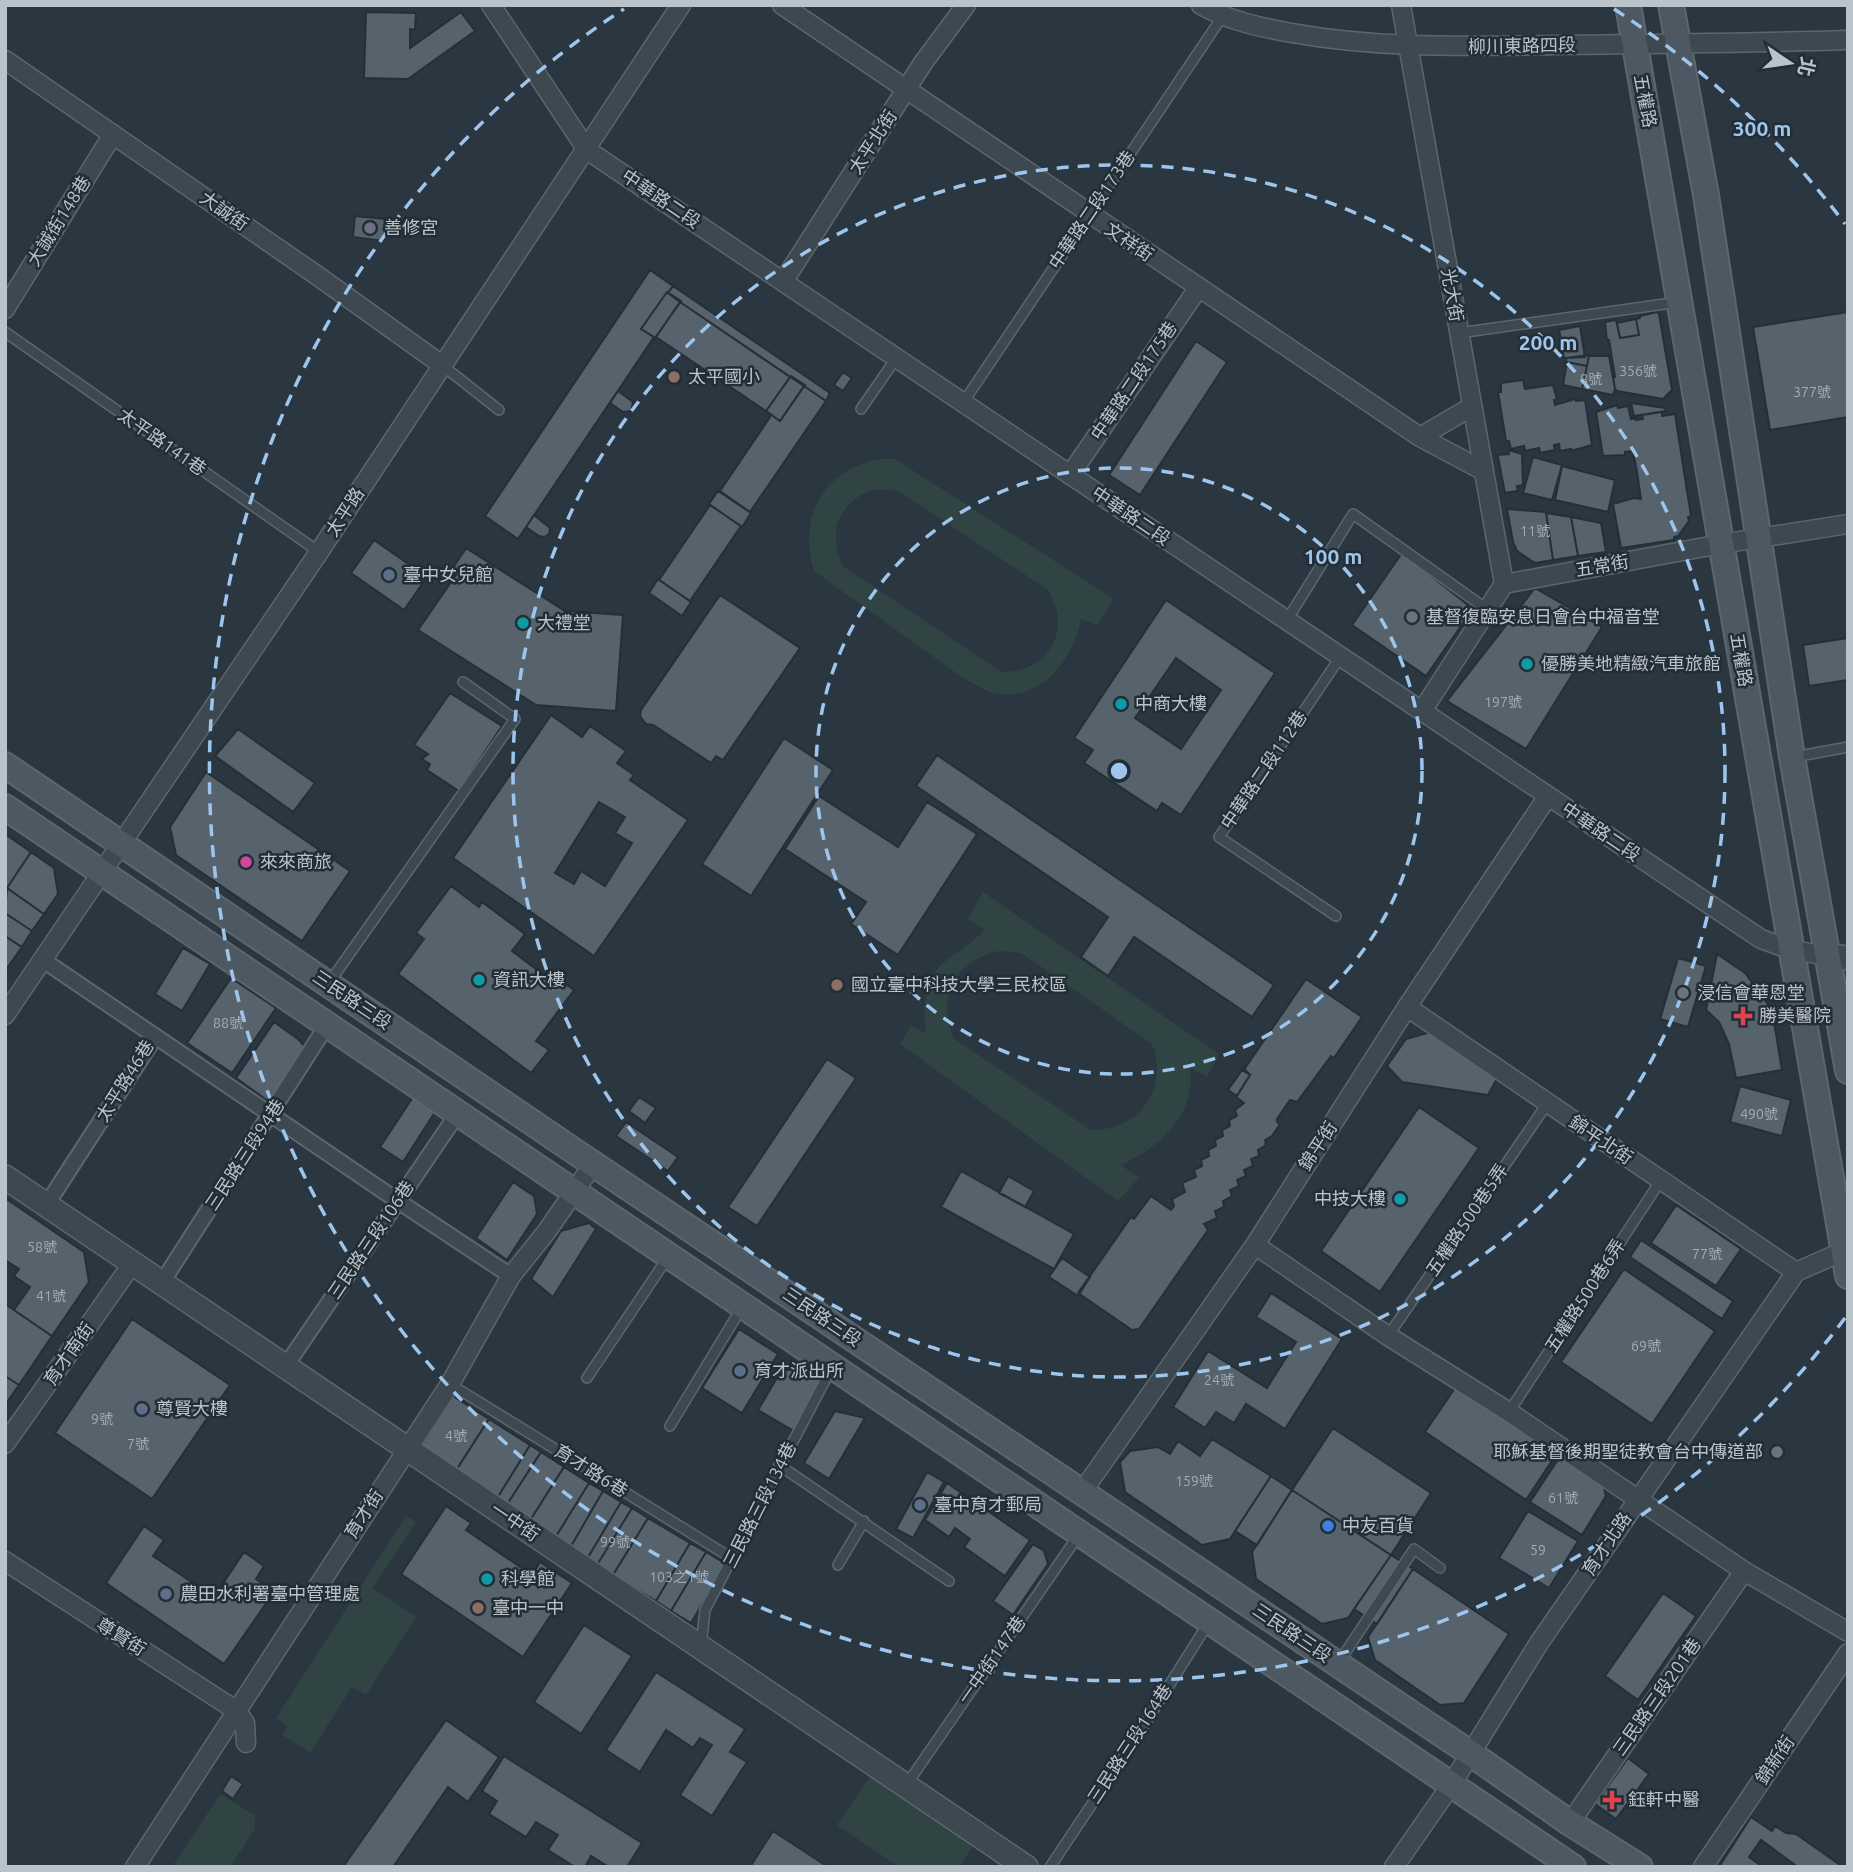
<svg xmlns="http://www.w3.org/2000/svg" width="1853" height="1872" font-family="Ubuntu,'Noto Sans TC',sans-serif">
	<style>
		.garden { fill: #2f4443; fill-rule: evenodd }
		.building { fill: #56636c; stroke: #252f37; stroke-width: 2; fill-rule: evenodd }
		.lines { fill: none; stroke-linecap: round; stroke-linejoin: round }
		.service-casing { stroke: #5c666d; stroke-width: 12 }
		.pedestrian-casing { stroke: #5c666d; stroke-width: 18 }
		.minor-casing { stroke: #5c666d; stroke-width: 21 }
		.tertiary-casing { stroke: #5c666d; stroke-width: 26 }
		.secondary-casing { stroke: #5c666d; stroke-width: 28 }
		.service { stroke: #3e4850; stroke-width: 9 }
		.pedestrian { stroke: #3e4850; stroke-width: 14 }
		.minor { stroke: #3e4850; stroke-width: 18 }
		.tertiary { stroke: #3e4850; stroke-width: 23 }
		.secondary { stroke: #4d5862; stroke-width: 24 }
		.ring { fill: none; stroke: #9ec6ec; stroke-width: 3.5; stroke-dasharray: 12 9 }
		.worship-dot { fill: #6b7280; stroke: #232d35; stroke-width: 2.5 }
		.education-dot { fill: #8d6e63; stroke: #232d35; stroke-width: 2.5 }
		.service-dot { fill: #5c6f8a; stroke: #232d35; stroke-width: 2.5 }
		.culture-dot { fill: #0f9aa8; stroke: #232d35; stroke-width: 2.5 }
		.hotel-dot { fill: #d1479c; stroke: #232d35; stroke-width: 2.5 }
		.health-dot { fill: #e0444e; stroke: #232d35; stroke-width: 2.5 }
		.shop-dot { fill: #3f7fe0; stroke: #232d35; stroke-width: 2.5 }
		.labels { text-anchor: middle; stroke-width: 5; stroke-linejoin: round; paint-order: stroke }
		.number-label { font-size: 14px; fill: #a2abb2 }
		.street-label { font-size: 18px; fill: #bbc3ca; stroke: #232d35 }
		.poi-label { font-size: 18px; fill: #bbc3ca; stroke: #232d35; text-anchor: start }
		.centre { fill: #9ec6ec; stroke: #232d35; stroke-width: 3.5 }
		.ring-label { font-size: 21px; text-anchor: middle; font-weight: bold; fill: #9ec6ec; stroke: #232d35; stroke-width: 5; stroke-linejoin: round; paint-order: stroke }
	</style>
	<rect width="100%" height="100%" fill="#2a3640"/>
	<path class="garden" d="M881 459H895L1114 599 1097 625 1081 619C1074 659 1040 704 993 693 983 690 973 683 963 678L814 571C797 516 824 469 881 459ZM877 489 898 491 1047 589C1073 628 1050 672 1002 672L844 567C826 532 839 499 877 489Z
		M983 892 1219 1054 1207 1077 1191 1068C1190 1075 1192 1083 1190 1090 1184 1126 1152 1151 1121 1165L1139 1178 1118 1201 900 1044 911 1025 926 1034C924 1015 922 984 937 969 951 954 970 946 984 930L968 918ZM999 951 1021 953 1152 1044C1169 1089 1139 1131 1091 1130L953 1038C937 997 955 961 999 951Z
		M406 1516 416 1522 373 1588 416 1617 366 1695 352 1687 310 1753 282 1735 288 1726 276 1718Z
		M870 1777 973 1846 959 1867H899L837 1825Z
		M220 1794 255 1815V1829L230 1867H172Z"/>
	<path class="building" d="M366 12 416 13 415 30 410 29V48L461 12 475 31 408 79 364 78Z
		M355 216 386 219 384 241 353 237Z
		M650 270 673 286 668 293 667 292 641 329 654 337 518 539 485 516Z
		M673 286 830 393 826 401 680 302 668 293Z
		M667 292 681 301 655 338 641 329Z
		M680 302 790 377 766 411 656 337Z
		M1657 312 1659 314 1672 390 1663 399 1617 391 1615 389 1613 377H1615L1609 340 1607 341 1605 322 1616 320 1620 338 1639 335 1636 319 1640 318V316Z
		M1848 312V417L1770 430 1753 327Z
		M1636 319 1639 335 1620 338 1617 323Z
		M1580 326 1585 357 1564 358 1559 330Z
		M1196 341 1227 362 1140 495 1109 475Z
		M1589 355 1587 366 1567 362 1565 364 1567 358Z
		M1589 356H1609L1615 389 1613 395 1582 389Z
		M1567 362 1587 366 1582 389 1563 385Z
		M843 372 852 378 843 391 834 385Z
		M791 376 805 385 780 421 766 411Z
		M1523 380 1525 389 1553 385 1557 399 1554 400 1555 405 1575 399 1576 401 1585 400 1592 445 1571 451V449L1560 451 1559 444 1554 445 1555 450 1540 453 1539 448 1525 451 1524 446 1511 449 1509 441H1506L1498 392H1501V383Z
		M804 386 826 401 750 512 720 491 770 417 769 413 780 421Z
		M618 391 633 402 631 411 623 412 610 403Z
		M1631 403 1665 408 1666 411 1634 416Z
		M1617 405 1618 408 1628 406 1631 419 1636 418V420L1643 419 1642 415 1662 412V416L1675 414 1691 516 1688 517 1689 521 1678 536 1674 537V540L1621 548 1613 504 1634 498 1641 499 1637 472 1633 451 1625 452V455L1603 456 1596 412Z
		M1509 450 1522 454 1523 485 1517 486 1518 491 1505 493 1498 457V455L1509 454Z
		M1533 457 1562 465 1552 500 1523 493Z
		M1562 466 1615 480 1608 512 1555 500Z
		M718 491 751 513 742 527 709 504Z
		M710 505 741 526 690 601 659 580Z
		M1507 509 1546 512 1553 560 1535 563 1517 551 1513 542Z
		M1546 513 1571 517 1578 556 1553 560Z
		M534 515 550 528 549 534 544 537 539 536 526 527Z
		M1571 517 1601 523 1606 552 1578 556Z
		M374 540 427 577 404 610 351 573Z
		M466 548 565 611 623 615 616 711 536 705 418 630 456 575 451 571Z
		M1402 553 1473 609 1426 676 1352 625Z
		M658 579 691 602 682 616 649 593Z
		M1535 588 1602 627 1526 749 1447 701Z
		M720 595 800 648 723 760 716 756 711 763 653 725 646 724 640 716 641 710Z
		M1166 600 1275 673 1181 815 1162 803 1157 811 1084 763 1093 750 1074 738ZM1176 658 1221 690 1181 749 1135 718Z
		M1848 638V680L1809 686 1803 645Z
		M450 693 502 726 459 791 427 770 430 764 422 759 428 754 414 745Z
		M551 715 582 737 590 726 626 751 617 763 634 775 630 780 688 820 594 956 453 858ZM599 802 625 817 615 833 632 843 605 886 581 871 574 884 555 873Z
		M238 729 315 783 293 812 215 756Z
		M784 738 833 770 751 896 702 864Z
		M937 755 1274 985 1252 1017 1134 937 1108 976 1081 957 1108 917 916 786Z
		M206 772 350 871 302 941 176 855 170 827Z
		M819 796 898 847 927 802 977 834 898 955 851 924 866 902 785 849Z
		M5 834 31 852 5 891Z
		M31 852 54 868 58 894 44 914 7 888Z
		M451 886 479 907 482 902 525 934 512 951 555 983 558 978 574 990 536 1041 549 1050 531 1073 398 974 424 939 416 933Z
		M7 888 44 914 32 931 5 913Z
		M5 913 32 931 22 947 5 936Z
		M5 936 22 947 5 971Z
		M183 948 210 964 182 1011 155 994Z
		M1717 954 1745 973 1772 1010 1782 1070 1736 1078 1729 1044 1719 1022 1706 1010Z
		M1678 958 1706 966 1688 1027 1660 1019Z
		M231 978 276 1008 232 1073 187 1043Z
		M1306 979 1362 1017 1334 1058 1331 1056 1297 1102 1290 1100 1277 1119V1122L1280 1124 1272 1136 1265 1140 1266 1145 1258 1150 1259 1156 1251 1159 1253 1166 1244 1170 1246 1176 1237 1180 1239 1186 1230 1190 1232 1196 1223 1201 1224 1207 1215 1211 1217 1218 1204 1224 1208 1230 1139 1329 1132 1330 1078 1293 1131 1217 1134 1219 1151 1196 1171 1210 1174 1206 1172 1199 1185 1192 1182 1183 1196 1177 1194 1170 1202 1166 1201 1160 1209 1156 1208 1150 1216 1146 1215 1140 1223 1136 1222 1130 1230 1126 1229 1120 1237 1116 1235 1110 1244 1103 1236 1097 1250 1075 1242 1067 1245 1068Z
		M274 1022 298 1039 307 1049 272 1104 236 1078Z
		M1438 1030 1498 1077 1488 1095 1402 1082 1387 1066 1406 1039Z
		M827 1059 856 1078 757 1226 728 1207Z
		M1242 1070 1250 1075 1237 1096 1228 1090Z
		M1740 1086 1791 1100 1782 1136 1730 1122Z
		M413 1097 435 1112 403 1162 380 1147Z
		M639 1097 656 1108 645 1123 629 1111Z
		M1419 1107 1479 1148 1380 1292 1321 1251Z
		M626 1122 678 1157 668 1171 616 1136Z
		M961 1171 1074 1234 1054 1269 941 1207Z
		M1008 1176 1034 1191 1025 1207 999 1193Z
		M513 1182 534 1196 537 1214 507 1260 476 1238Z
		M5 1198 84 1252 89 1282 52 1336 14 1310 30 1287 14 1276 19 1269 5 1260Z
		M1676 1205 1741 1249 1716 1286 1651 1243Z
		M589 1223 596 1229 553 1297 531 1279 561 1231Z
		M1641 1240 1733 1301 1722 1319 1630 1257Z
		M1062 1258 1090 1277 1078 1296 1049 1277Z
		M1624 1269 1715 1331 1652 1424 1561 1362Z
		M1271 1293 1342 1339 1285 1429 1246 1404 1234 1423 1216 1412 1205 1428 1173 1407 1208 1351 1267 1388 1296 1342 1256 1317Z
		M5 1304 52 1336 19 1385 5 1376Z
		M132 1319 230 1385 152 1499 55 1433Z
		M739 1329 778 1354 742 1413 702 1388Z
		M804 1363 826 1376 794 1431 758 1410 781 1371 801 1368Z
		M5 1376 19 1385 5 1405Z
		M1457 1385 1557 1453 1526 1500 1425 1432Z
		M453 1396 489 1419 455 1472 419 1449Z
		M835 1411 865 1418 829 1479 804 1463Z
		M489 1419 530 1445 496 1500 455 1472Z
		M1333 1428 1431 1493 1391 1555 1292 1490Z
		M1212 1439 1271 1476 1230 1539 1202 1545 1125 1492 1120 1462 1130 1451 1158 1447 1170 1454 1178 1441 1200 1456Z
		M530 1445 541 1452 506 1506 496 1500Z
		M541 1452 564 1467 529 1522 506 1506Z
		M1561 1455 1602 1481 1606 1496 1582 1535 1530 1502Z
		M564 1467 589 1483 555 1538 529 1522Z
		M927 1472 944 1482 913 1538 896 1529Z
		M1271 1476 1292 1490 1257 1545 1235 1531Z
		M589 1483 603 1491 570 1548 555 1538Z
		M947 1483 1030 1540 1005 1576 964 1547 970 1539 955 1528 949 1537 925 1520Z
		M1292 1490 1391 1555 1348 1618 1322 1624 1256 1579 1252 1552Z
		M603 1491 621 1502 587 1559 570 1548Z
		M621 1502 632 1508 597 1565 587 1559Z
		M446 1506 471 1523 466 1530 532 1575 540 1562 572 1583 523 1657 401 1574Z
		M632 1508 648 1518 613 1575 597 1565Z
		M1528 1511 1578 1541 1549 1588 1499 1558Z
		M648 1518 690 1543 656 1601 613 1575Z
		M144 1526 164 1540 153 1556 214 1597 244 1552 264 1566 256 1579 274 1592 224 1664 106 1583Z
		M690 1543 706 1552 671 1611 656 1601Z
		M1033 1544 1044 1551 1048 1564 1013 1615 993 1601Z
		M706 1552 726 1564 691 1623 671 1611Z
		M1391 1555 1413 1569 1377 1624 1354 1609Z
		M1413 1569 1509 1634 1464 1703 1440 1705 1375 1660 1368 1637Z
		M1663 1593 1696 1616 1638 1700 1605 1676Z
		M584 1625 632 1656 581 1734 534 1702Z
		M656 1672 745 1729 730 1752 747 1762 712 1816 680 1795 712 1745 700 1738 693 1748 666 1730 640 1772 606 1750Z
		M446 1720 499 1757 468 1802 448 1787 393 1867H343Z
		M504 1756 642 1843 627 1867H609L591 1856 585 1867H575L548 1850 558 1835 536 1822 526 1837 489 1814 497 1801 482 1791Z
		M1628 1758 1649 1774 1616 1819 1595 1804Z
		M231 1776 243 1784 233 1799 222 1791Z
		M1751 1817 1772 1831 1775 1826 1786 1833 1796 1834 1843 1867H1798L1761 1840 1749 1857 1763 1867H1719Z
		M773 1831 828 1867H750Z"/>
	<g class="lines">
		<g class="service-casing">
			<path id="service" d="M5 332 319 552
				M1459 333 1679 302
				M442 365 499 410
				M963 403 1222 17
				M861 409 897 357
				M1287 620 1353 514 1488 610
				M1794 757 1848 747
				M1336 916 1219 837 1341 656
				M329 983 515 719 463 682
				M1388 1336 1547 1104
				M587 1378 668 1257
				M450 1384 733 1559
				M1509 1412 1661 1180
				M670 1426 742 1307
				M779 1465 949 1581
				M838 1565 864 1521
				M701 1646 705 1610 831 1369
				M1339 1662 1414 1549 1440 1568
				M907 1784 1078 1536
				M1050 1867 1134 1741 1209 1622"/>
		</g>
		<g class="pedestrian-casing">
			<path id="pedestrian" d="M43 960 398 1201 511 1276
				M47 1204 155 1037
				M161 1284 327 1025
				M285 1367 458 1113"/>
		</g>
		<g class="minor-casing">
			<path id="minor" d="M491 5 587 150 1761 939 1792 950 1829 956
				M782 5 1420 437 1482 470
				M1201 5C1230 21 1259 27 1292 33 1381 49 1466 46 1556 45 1653 44 1750 43 1848 40
				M1401 5 1504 584
				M5 60 315 274 442 365
				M783 282 923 63 966 5
				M5 309 113 134
				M1420 437 1471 407
				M1070 475 1199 287
				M1422 711 1504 584 1721 544 1848 524
				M1407 1007 1796 1272
				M5 1015 319 552 681 5
				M1255 1245 1388 1336 1509 1412 1744 1571 1848 1632
				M5 1444 132 1264
				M1082 1492 1255 1245 1407 1007 1548 796
				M5 1561 237 1711 245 1723 246 1743
				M1570 1823 1744 1571
				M135 1867 450 1384 511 1276 547 1231 594 1163
				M1394 1867 1451 1785 1539 1643 1796 1272 1848 1249
				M1703 1867 1848 1653"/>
		</g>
		<g class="tertiary-casing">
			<path id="tertiary" d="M1829 956 1848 958
				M5 1177 1026 1867"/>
		</g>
		<g class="secondary-casing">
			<path id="secondary" d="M1628 5 1848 1276
				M1671 5 1706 195 1792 757 1848 1071
				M5 765 577 1153 1470 1753 1570 1823 1640 1867
				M5 807 1573 1867"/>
		</g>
		<use href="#service" class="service"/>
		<use href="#pedestrian" class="pedestrian"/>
		<use href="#minor" class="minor"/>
		<use href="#tertiary" class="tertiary"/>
		<use href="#secondary" class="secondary"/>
	</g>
	<g class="ring">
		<circle cx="1119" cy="771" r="303"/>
		<circle cx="1119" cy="771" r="606"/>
		<path d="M1845 1318A909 909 0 1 1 624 9M1614 9A909 909 0 0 1 1845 224"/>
	</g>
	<g class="worship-dot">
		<circle cx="370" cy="228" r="7"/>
		<circle cx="1412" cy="617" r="7"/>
		<circle cx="1683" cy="993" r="7"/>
		<circle cx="1777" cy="1452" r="7"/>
	</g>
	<g class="education-dot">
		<circle cx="674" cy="377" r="7"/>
		<circle cx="837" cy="985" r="7"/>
		<circle cx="478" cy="1608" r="7"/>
	</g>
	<g class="service-dot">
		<circle cx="389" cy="575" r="7"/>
		<circle cx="740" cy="1371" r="7"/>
		<circle cx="142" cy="1409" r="7"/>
		<circle cx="920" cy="1505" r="7"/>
		<circle cx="166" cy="1594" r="7"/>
	</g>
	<g class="culture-dot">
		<circle cx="523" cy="623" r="7"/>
		<circle cx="1527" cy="664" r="7"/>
		<circle cx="1121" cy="704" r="7"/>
		<circle cx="479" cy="980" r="7"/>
		<circle cx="1400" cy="1199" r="7"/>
		<circle cx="487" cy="1579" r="7"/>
	</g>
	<circle class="hotel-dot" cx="246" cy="862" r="7"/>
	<g class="health-dot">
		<path d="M1739.5 1005.5h7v7h7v7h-7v7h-7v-7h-7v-7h7z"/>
		<path d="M1608.5 1789.5h7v7h7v7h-7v7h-7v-7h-7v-7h7z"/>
	</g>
	<circle class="shop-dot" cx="1328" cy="1526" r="7"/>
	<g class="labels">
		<g class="number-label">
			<text x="1638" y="376">356號</text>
			<text x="1591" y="384">8號</text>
			<text x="1812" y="397">377號</text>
			<text x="1535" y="536">11號</text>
			<text x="1503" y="707">197號</text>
			<text x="228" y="1028">88號</text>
			<text x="1759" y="1119">490號</text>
			<text x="42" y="1252">58號</text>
			<text x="1707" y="1259">77號</text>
			<text x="51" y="1301">41號</text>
			<text x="1646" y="1351">69號</text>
			<text x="1219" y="1385">24號</text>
			<text x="102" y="1424">9號</text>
			<text x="456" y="1441">4號</text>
			<text x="138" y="1449">7號</text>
			<text x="1194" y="1486">159號</text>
			<text x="1563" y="1503">61號</text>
			<text x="615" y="1547">99號</text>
			<text x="1538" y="1555">59</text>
			<text x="679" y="1582">103之1號</text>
		</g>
		<g class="street-label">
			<text transform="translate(1522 46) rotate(-1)" y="6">柳川東路四段</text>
			<text transform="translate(1645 101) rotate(79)" y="6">五權路</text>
			<text transform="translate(873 142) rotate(-57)" y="6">太平北街</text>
			<text transform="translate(661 199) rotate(34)" y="6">中華路二段</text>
			<text transform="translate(1092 210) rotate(-56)" y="6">中華路二段173巷</text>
			<text transform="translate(224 211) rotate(35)" y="6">大誠街</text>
			<text transform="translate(59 221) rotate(-58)" y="6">大誠街148巷</text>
			<text transform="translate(1129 242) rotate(34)" y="6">文祥街</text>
			<text transform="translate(1452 295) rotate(80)" y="6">光大街</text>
			<text transform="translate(1134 381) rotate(-56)" y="6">中華路二段175巷</text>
			<text transform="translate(162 442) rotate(35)" y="6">太平路141巷</text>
			<text transform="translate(345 512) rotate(-57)" y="6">太平路</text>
			<text transform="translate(1131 516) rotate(34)" y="6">中華路二段</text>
			<text transform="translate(1602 566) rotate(-10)" y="6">五常街</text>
			<text transform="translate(1741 660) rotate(80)" y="6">五權路</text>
			<text transform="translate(1264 770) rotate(-56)" y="6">中華路二段112巷</text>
			<text transform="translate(1601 832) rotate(34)" y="6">中華路二段</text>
			<text transform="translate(352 1000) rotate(34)" y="6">三民路三段</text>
			<text transform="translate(125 1081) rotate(-58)" y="6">太平路46巷</text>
			<text transform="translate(1601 1140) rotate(34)" y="6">錦平北街</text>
			<text transform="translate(1318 1146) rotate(-57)" y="6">錦平街</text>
			<text transform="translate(245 1155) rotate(-57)" y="6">三民路三段94巷</text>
			<text transform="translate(1467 1220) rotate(-56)" y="6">五權路500巷5弄</text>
			<text transform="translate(371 1240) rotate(-56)" y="6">三民路三段106巷</text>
			<text transform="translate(1585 1296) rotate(-57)" y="6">五權路500巷6弄</text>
			<text transform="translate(822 1317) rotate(34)" y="6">三民路三段</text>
			<text transform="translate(69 1354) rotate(-55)" y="6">育才南街</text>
			<text transform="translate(591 1471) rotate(32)" y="6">育才路6巷</text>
			<text transform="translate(760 1505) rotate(-63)" y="6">三民路三段134巷</text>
			<text transform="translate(364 1514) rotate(-57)" y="6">育才街</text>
			<text transform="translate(515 1522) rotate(34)" y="6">一中街</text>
			<text transform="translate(1607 1544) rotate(-56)" y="6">育才北路</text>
			<text transform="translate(1292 1633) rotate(34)" y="6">三民路三段</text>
			<text transform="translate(121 1637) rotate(32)" y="6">尊賢街</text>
			<text transform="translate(992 1660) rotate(-55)" y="6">一中街147巷</text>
			<text transform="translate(1657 1697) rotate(-55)" y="6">三民路三段201巷</text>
			<text transform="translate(1130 1744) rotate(-57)" y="6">三民路三段164巷</text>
			<text transform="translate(1775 1760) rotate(-56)" y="6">錦新街</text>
		</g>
		<g class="poi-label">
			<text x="384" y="234">善修宮</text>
			<text x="688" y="383">太平國小</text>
			<text x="403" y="581">臺中女兒館</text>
			<text x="1426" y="623">基督復臨安息日會台中福音堂</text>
			<text x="537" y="629">大禮堂</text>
			<text x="1541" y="670">優勝美地精緻汽車旅館</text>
			<text x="1135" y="710">中商大樓</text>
			<text x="260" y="868">來來商旅</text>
			<text x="493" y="986">資訊大樓</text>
			<text x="851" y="991">國立臺中科技大學三民校區</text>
			<text x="1697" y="999">浸信會華恩堂</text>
			<text x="1759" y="1022">勝美醫院</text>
			<text x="1386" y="1205" text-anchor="end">中技大樓</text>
			<text x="754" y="1377">育才派出所</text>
			<text x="156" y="1415">尊賢大樓</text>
			<text x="1763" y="1458" text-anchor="end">耶穌基督後期聖徒教會台中傳道部</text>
			<text x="934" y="1511">臺中育才郵局</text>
			<text x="1342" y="1532">中友百貨</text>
			<text x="501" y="1585">科學館</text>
			<text x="180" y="1600">農田水利署臺中管理處</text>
			<text x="492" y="1614">臺中一中</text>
			<text x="1628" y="1806">鈺軒中醫</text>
		</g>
	</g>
	<circle cx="1119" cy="771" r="10" class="centre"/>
	<g class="ring-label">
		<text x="1762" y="136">300 m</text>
		<text x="1548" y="350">200 m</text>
		<text x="1333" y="564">100 m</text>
	</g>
	<rect width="1853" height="1872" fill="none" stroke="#bbc3ca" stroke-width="14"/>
	<g transform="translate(1790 63) rotate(103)" stroke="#232d35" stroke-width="5" paint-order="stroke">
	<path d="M0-5L12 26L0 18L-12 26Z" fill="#bbc3ca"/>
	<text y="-10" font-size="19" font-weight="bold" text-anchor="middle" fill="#bbc3ca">北</text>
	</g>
</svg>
